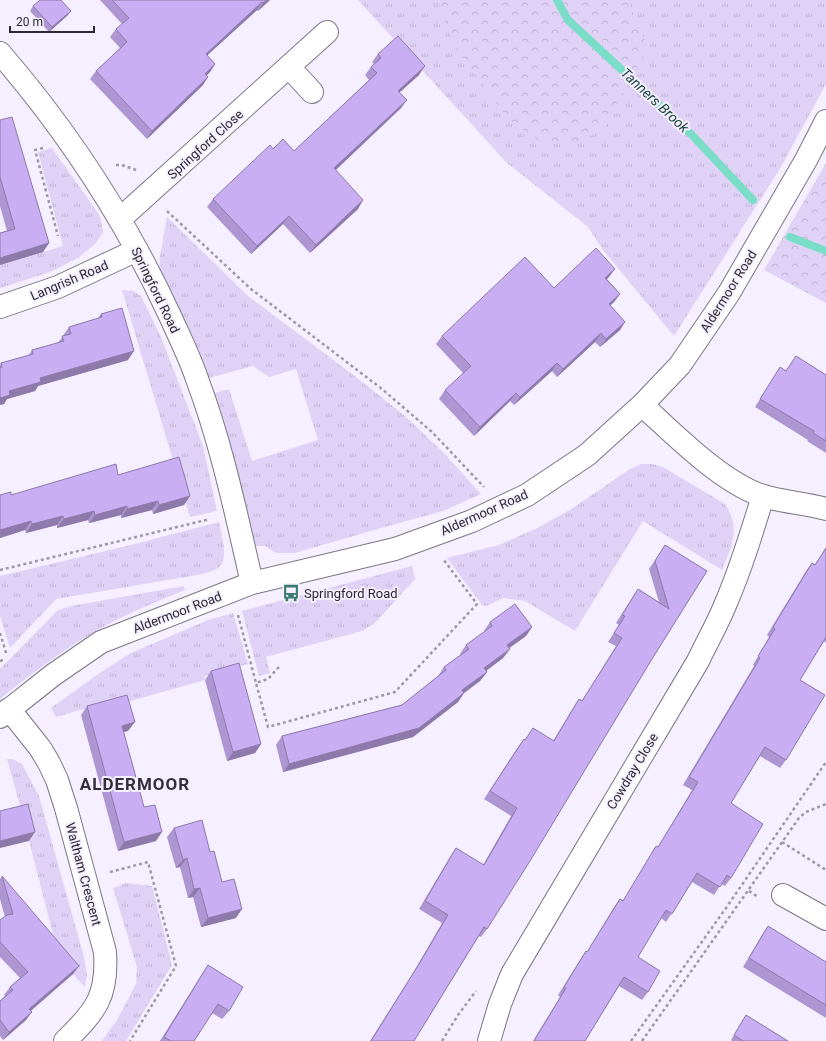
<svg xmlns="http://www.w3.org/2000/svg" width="826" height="1041" font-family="Roboto,sans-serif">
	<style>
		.grass { fill: url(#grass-tufts) }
		.forest { fill: url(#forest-crowns) }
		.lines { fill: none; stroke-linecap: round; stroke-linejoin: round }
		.stream { stroke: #7addc7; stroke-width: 8 }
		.minor-casing { stroke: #7b7684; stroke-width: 24 }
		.path { stroke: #9d99a4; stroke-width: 2.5; stroke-dasharray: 3 3; stroke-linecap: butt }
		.minor { stroke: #fff; stroke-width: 22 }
		.wall { fill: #ad96d1 }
		.shaded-wall { fill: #8d7aaa }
		.building { fill: #c9aef3; stroke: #8d7aaa }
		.labels { text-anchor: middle; stroke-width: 4; stroke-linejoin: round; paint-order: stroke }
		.street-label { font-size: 13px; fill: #2b292f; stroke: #f5efff }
		.poi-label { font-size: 13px; fill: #2b292f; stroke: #f5efff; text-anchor: start }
		.water-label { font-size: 14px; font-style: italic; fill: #1c483f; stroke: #f5efff }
		.district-label { font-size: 17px; font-weight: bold; letter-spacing: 1px; fill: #322e3a; stroke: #f5efff }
	</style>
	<defs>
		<pattern id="grass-tufts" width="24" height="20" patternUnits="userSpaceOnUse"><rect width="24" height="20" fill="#e0d2f7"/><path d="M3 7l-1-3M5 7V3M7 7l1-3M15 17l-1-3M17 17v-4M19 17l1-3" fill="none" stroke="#c0b4d4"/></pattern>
		<pattern id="forest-crowns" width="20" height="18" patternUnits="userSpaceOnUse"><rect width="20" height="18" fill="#e0d2f7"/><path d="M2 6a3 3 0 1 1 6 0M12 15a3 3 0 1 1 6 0" fill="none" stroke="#c0b4d4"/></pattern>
	</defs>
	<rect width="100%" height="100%" fill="#f5efff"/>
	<path class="grass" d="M358 0H826V84L781 167 674 336 603 250 588 227 507 163Z
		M52 148 100 216 103 232 96 243 78 258 50 272 0 288V265L63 246 38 152Z
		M167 217 248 296 356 377 405 416 445 454 481 494 443 511 381 528 295 553H276L265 546H253L236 466 214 393 229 389 252 461 318 440 296 369 269 377 253 366 209 378 178 309 159 273 160 257Z
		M122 290 133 291 141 296 161 337 203 446 217 511 190 517Z
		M641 464H652L663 467 725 504C741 527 732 547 722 570L643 521 575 631 525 601 503 598 486 606 482 605 447 558 499 545 535 529 570 510 630 469Z
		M219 522C221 535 230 558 218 568 214 571 207 572 203 574L56 599 10 648 0 616V576L131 545Z
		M412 566 415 579 374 624 362 631 266 657 270 673 259 676 242 611Z
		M184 586 185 590C153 603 121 616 91 634 59 653 29 675 0 699V669L58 610 71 606Z
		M233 613 248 664 204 676 205 680 127 702 125 697 56 717 51 708 101 672 131 653 208 620Z
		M7 759H13L22 764 39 796 84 957 87 974 85 987 73 974 57 950 22 813Z
		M126 883 152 886 172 965 126 1041H102L117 1020 136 984 137 967 113 888Z"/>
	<path class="forest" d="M439 0H628L648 48 606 126 582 141 544 144 508 119 456 48 440 11Z
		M826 163V303L764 270Z"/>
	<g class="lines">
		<path class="stream" d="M557 0 568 20 692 135 753 200
			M790 237 826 251"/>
		<g class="minor-casing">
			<path id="minor" d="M0 53C69 133 127 222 171 318 180 338 190 358 197 379 222 445 236 514 252 583
				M289 67 312 92
				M120 219 327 32
				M0 307 58 287 137 250
				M642 405C674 434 719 480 760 495 781 502 804 503 826 509
				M9 709 40 748 49 763 57 780 66 808 105 952C108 996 96 1011 65 1041
				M0 717 53 675 101 642 252 583 395 549 472 521 527 495 587 455 642 405 680 365 729 293 806 160 826 121
				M783 895 826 919
				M489 1041 500 1004 512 974 698 661C707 642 718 623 726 603 741 568 752 532 763 496"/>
		</g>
		<path class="path" d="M43 148 35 150 58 236
			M116 165H122L136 170
			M167 211 251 289 382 389 432 432 484 487
			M0 570 210 519
			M238 615 256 683
			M0 633 7 656
			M0 661 3 660
			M279 667 268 679 256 683 268 727 395 692 477 604 443 559
			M782 842 826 870
			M110 872 148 862 176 966 130 1041
			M749 891 758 897
			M442 1041 458 1015 476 991
			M631 1041 726 908 826 762
			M642 1041 799 818 806 812 826 804"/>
		<use href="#minor" class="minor"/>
	</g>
	<path class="wall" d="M100 0H270L258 11 257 10 207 55 215 64 210 72 207 75 203 85 147 139 90 79 96 71 120 48 110 37 116 29 122 24Z
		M33 6 68 15 49 32 30 11Z
		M378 54 419 75 400 92 401 108 336 170 358 209 310 253 283 224 251 254 207 207 213 199 273 149 294 151 369 80 365 75 371 67 374 64 372 62Z
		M0 120 49 243 43 252 0 265V233L7 231 0 206Z
		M615 269 607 279 620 294 614 302 610 305 625 322 620 330 600 347 595 342 557 377 552 371 514 405 510 401 474 436 439 399 445 390 463 373 436 344 442 336 554 288Z
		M101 314 128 360 38 386 35 391 7 399 4 404 0 405V365L1 363 29 355 32 350 58 343 69 327 98 318Z
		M796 356 826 375V453L807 441 808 440 755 407 780 367 786 371Z
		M118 475 190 496 184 505 153 514 152 510 121 518V515L89 523 88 520 57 528V525L26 533 25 530 0 538V495H11Z
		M665 545 707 571 652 659 487 929 481 937 479 936 414 1041H370L413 973 442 923 419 909 450 857 456 848 483 865 511 816 484 799 518 747 524 739 525 740 533 728 553 741 573 708 579 699 582 701 616 646 608 642 619 625 616 623 632 598 638 589 659 602 649 569Z
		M826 547V643L824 641 800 680 786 760 780 768 760 756 731 803V878L725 886 721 884 714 895 692 882 666 922 661 918 638 957 648 992 642 1000 619 986 585 1041H533L560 997 558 995 580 960 586 951 587 952 614 907 620 899 623 901 651 854 656 846 658 847 692 790 683 785 754 666 753 665 769 637 767 635 806 571 812 563 815 565Z
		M490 622 532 627 526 636 509 648 510 649 503 658 486 671 487 672 480 681 464 693 458 702 413 737 283 772 276 745 282 736 402 705 438 676 444 667 461 655 460 654 466 645 484 632V631Z
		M211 671 261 744 255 753 227 761 205 680Z
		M87 706 128 731 123 732 144 807 156 841 118 851 81 715Z
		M174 828 210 852 222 882 236 918 201 927 193 897 188 898 180 867 176 868 167 837Z
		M2 876 79 966 73 974 31 1011 26 1020 3 1040 0 1036V1001L5 996 4 995 10 987 20 978 0 957V920L5 917 0 899V879Z
		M768 926 826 962V1018L743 967 762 935Z
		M208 965 229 1011 222 1019 212 1013 194 1041H160L202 974Z
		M746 1015 788 1041H732L731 1040Z"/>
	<path class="shaded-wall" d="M267 0H270L258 11 263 3Z
		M262 2 257 10 200 62 206 54Z
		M71 11 68 15 49 32 52 27Z
		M215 64 210 72 200 82 205 74Z
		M425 66 419 75 392 99 398 91Z
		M208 77 203 85 147 139 152 131Z
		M407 100 401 108 328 177 334 168Z
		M363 200 358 209 310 253 316 245Z
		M289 216 283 224 251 254 257 246Z
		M49 243 43 252 0 265V258Z
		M615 269 609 277 600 286 605 278Z
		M620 294 614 302 603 312 609 304Z
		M625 322 620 330 600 347 606 339Z
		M601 333 595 342 557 377 563 369Z
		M134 351 128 360 38 386 35 391 7 399 4 404 0 405V398L9 391 40 378Z
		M557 363 552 371 514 405 520 397Z
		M516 393 510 401 474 436 480 427Z
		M190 496 184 505 153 514 159 505Z
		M158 501 152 510 121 518 127 509Z
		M127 506 121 515 89 523 95 515Z
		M94 511 88 520 57 528 64 519Z
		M63 516 57 525 26 533 32 524Z
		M31 521 25 530 0 538V530Z
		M532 627 526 636 501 654 507 645Z
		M510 649 503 658 478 677 484 668Z
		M487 672 480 681 464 693 458 702 413 737 283 772 289 764 462 690Z
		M135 722 128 731 115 734 122 726Z
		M261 744 255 753 227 761 233 752Z
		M35 832 29 841 0 848V841Z
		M162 832 156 841 118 851 124 842Z
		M187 858 180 867 176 868 183 860Z
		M200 888 193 897 188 898 194 889Z
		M242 909 236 918 201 927 208 918Z
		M79 966 73 974 23 1017 29 1009Z
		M32 1012 26 1020 3 1040 9 1032Z"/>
	<path class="building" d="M40 0H61L71 11 52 27 33 6Z
		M112 0H267L263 3 262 2 206 54 215 64 205 74 208 77 152 131 96 71 127 42 116 29 129 18Z
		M398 36 425 66 398 91 407 100 334 168 363 200 316 245 289 216 257 246 213 199 270 145 273 149 283 139 294 151 377 73 371 67 381 58 378 54Z
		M12 117 49 243 0 258V233L15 229 0 177V120Z
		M596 248 615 269 605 278 620 294 609 304 625 322 606 339 601 333 563 369 557 363 520 397 516 393 480 427 445 390 471 366 442 336 525 257 554 288Z
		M122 308 134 351 40 378 41 382 9 391 10 395 0 398V368L2 367 1 363 33 354 32 350 64 341 62 336 71 334 69 327 102 317 101 314Z
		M796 356 826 375V441L813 433 814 431 760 399 780 367 786 371Z
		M179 457 190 496 159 505 158 501 127 509V506L95 515 94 511 64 519 63 516 32 524 31 521 0 530V495L11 492V495L116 464 118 475Z
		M665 545 707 571 652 659 530 861 487 929 484 927 414 1041H371L419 964 448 915 425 901 456 848 484 865 517 808 490 791 524 739 525 740 533 728 554 741 579 699 582 701 622 638 614 633 625 616 622 615 638 589 669 609 655 561Z
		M826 548V637L800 680 825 695 786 760 765 747 731 803 763 824 731 878 727 875 720 887 697 873 672 914 666 910 638 957 660 971 648 992 624 977 585 1041H534L566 988 564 987 586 951 587 952 620 899 623 901 656 846 658 847 698 782 689 777 760 658 758 656 775 629 773 627 812 563 815 565Z
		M515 604 532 627 507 645 510 649 484 668 487 672 462 690 464 693 419 728 289 764 282 736 402 705 446 670 444 667 469 649 466 645 492 626 490 622Z
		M239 663 261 744 233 752 211 671Z
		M127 695 135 722 122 726 144 807 155 805 162 832 124 842 87 706Z
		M28 804 35 832 0 841V811Z
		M202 820 210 852 214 851 222 882 234 879 242 909 208 918 200 888 194 889 187 858 183 860 174 828Z
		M2 876 79 966 29 1009 32 1012 9 1032 0 1020V1001L13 990 10 987 28 972 0 942V920L7 915 13 914Z
		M768 926 826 962V1005L749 958Z
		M208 965 243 987 229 1011 218 1004 194 1041H171L164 1037Z
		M746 1015 788 1041H743L734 1035Z"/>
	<defs>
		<g id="bus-bare" transform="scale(1.38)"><path d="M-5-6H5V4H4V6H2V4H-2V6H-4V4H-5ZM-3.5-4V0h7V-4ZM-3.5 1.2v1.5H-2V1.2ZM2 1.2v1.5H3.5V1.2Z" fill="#397b6d" stroke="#f5efff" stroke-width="2.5" paint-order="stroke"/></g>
	</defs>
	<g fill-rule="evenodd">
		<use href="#bus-bare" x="291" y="593"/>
	</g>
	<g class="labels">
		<g class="street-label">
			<text transform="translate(205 144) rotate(-42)" y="5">Springford Close</text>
			<text transform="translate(69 280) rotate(-23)" y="5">Langrish Road</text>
			<text transform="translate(156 290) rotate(64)" y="5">Springford Road</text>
			<text transform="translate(728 291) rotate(-58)" y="5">Aldermoor Road</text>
			<text transform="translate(484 512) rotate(-24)" y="5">Aldermoor Road</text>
			<text transform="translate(177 612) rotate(-21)" y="5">Aldermoor Road</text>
			<text transform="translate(632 771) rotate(-59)" y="5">Cowdray Close</text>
			<text transform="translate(84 874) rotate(75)" y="5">Waltham Crescent</text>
		</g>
		<g class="poi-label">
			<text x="304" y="598">Springford Road</text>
		</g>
		<g class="water-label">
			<text transform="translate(655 100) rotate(43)" y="5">Tanners Brook</text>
		</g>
		<g class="district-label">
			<text x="135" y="790">ALDERMOOR</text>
		</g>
	</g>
	<path d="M10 26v6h84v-6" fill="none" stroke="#2b292f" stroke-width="2"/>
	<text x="16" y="26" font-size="12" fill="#2b292f" stroke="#f5efff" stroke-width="3" paint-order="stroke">20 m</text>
</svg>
